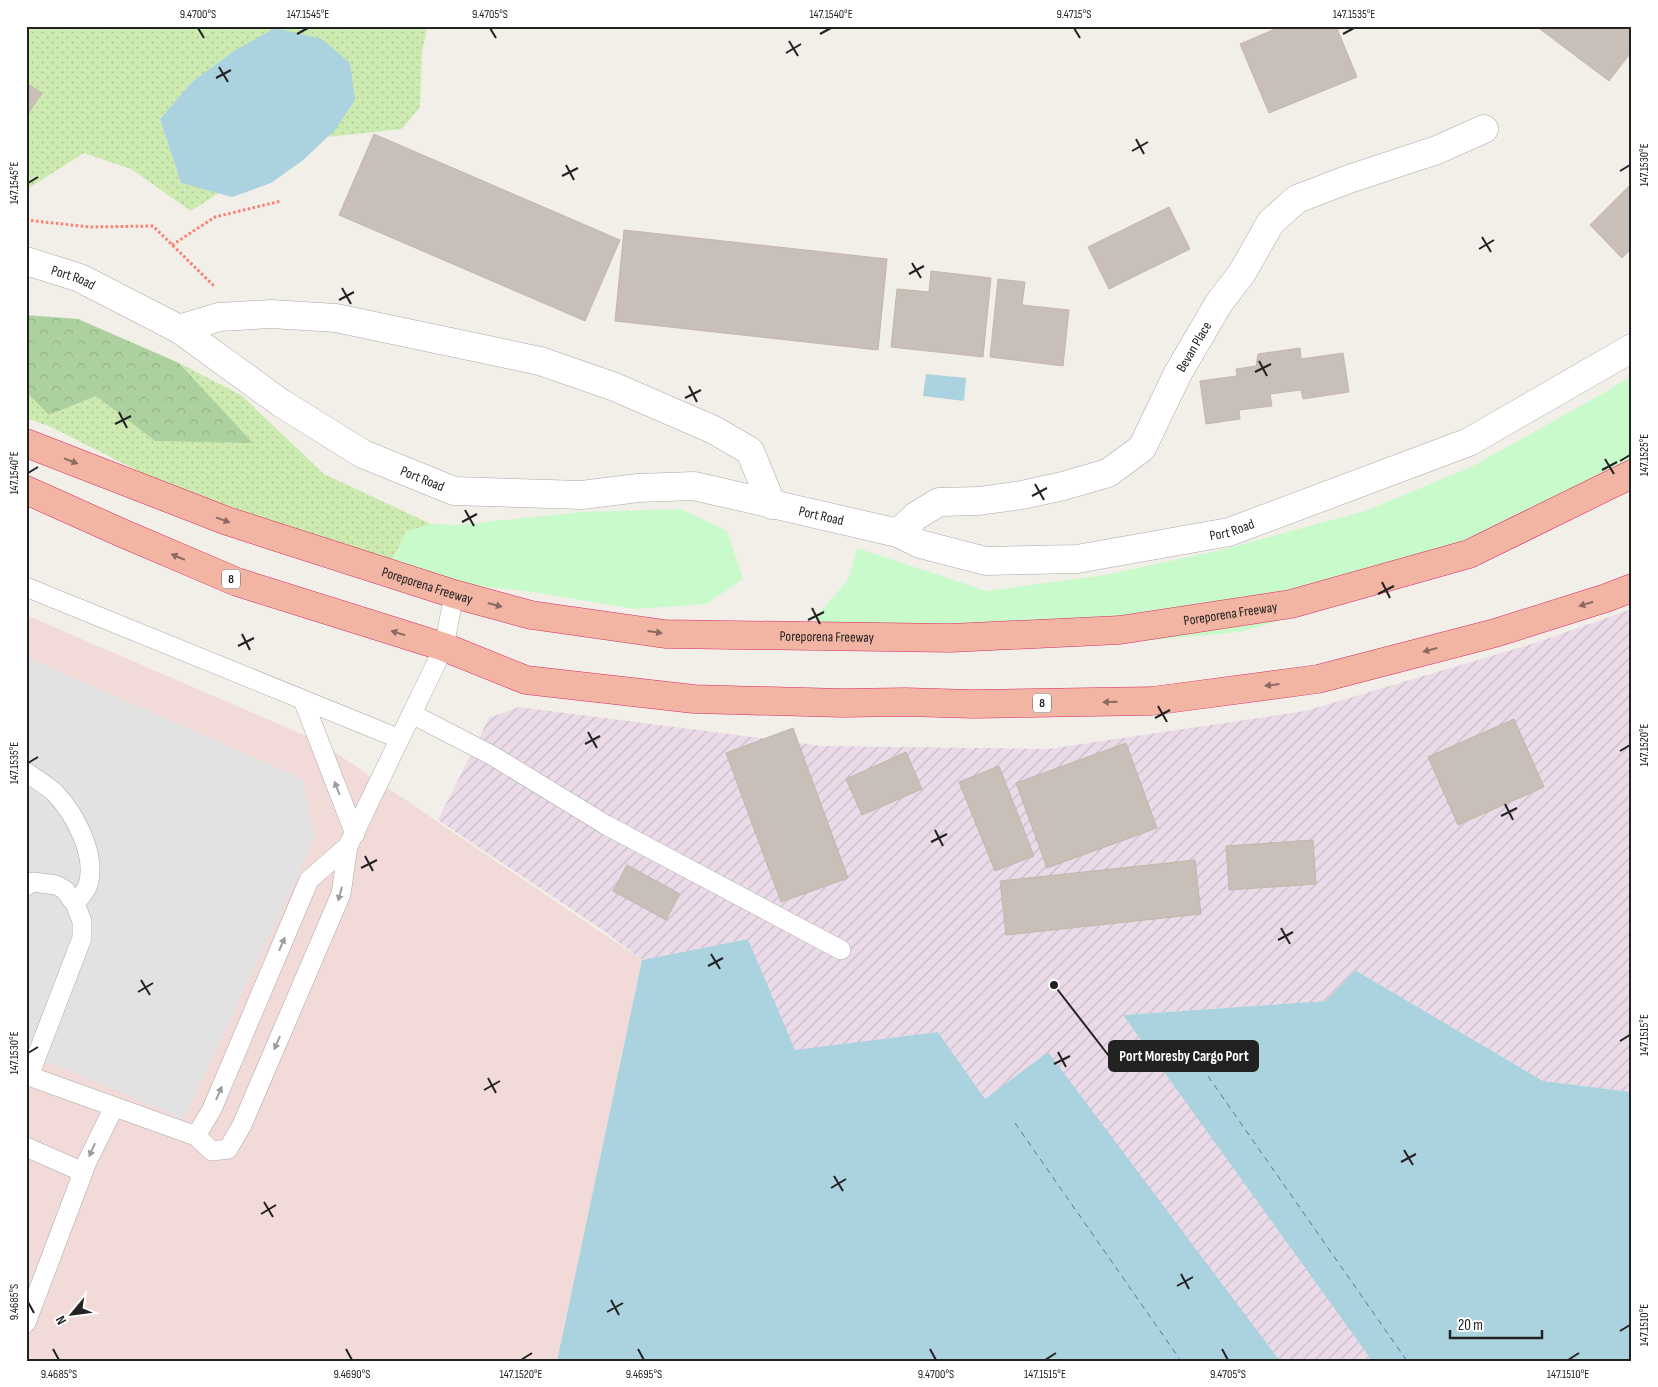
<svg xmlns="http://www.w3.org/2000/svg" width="1658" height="1387" font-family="'Sofia Sans Condensed',sans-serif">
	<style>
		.commercial { fill: #f2dad9 }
		.industrial { fill: url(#industrial-furrows) }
		.grass { fill: url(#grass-dots) }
		.forest { fill: url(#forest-crowns) }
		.park { fill: #c8facc }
		.parking { fill: #e2e2e2 }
		.water { fill: #aad3df }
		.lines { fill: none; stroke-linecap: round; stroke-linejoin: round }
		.ferry { stroke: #4a7aab; stroke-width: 1; stroke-dasharray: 6 5; stroke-linecap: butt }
		.building { fill: #c7bfb8; stroke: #c4b6ab }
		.service-casing { stroke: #a9a9a9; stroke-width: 20 }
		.minor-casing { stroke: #a9a9a9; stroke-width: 29 }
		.trunk-casing { stroke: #dc2a67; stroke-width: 29 }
		.path { stroke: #fa8072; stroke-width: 3; stroke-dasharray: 2.5 2.5; stroke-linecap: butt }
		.service { stroke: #fff; stroke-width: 19 }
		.minor { stroke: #fff; stroke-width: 28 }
		.trunk { stroke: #f2b4a3; stroke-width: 28 }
		.oneway { fill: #8a6b62 }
		.oneway2 { fill: #9c9c9c }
		.ticks { fill: none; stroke: #222; stroke-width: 2 }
		.labels { text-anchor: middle; stroke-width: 4; stroke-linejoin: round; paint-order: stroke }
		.shield { fill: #fff; stroke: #646464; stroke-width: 1 }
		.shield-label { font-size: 12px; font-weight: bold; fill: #222 }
		.street-label { font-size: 14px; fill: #222; stroke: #fff }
		.leader { fill: none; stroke: #222; stroke-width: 2 }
		.callout-dot { fill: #222; stroke: #fff; stroke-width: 2 }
		.callout { fill: #222; stroke: #222; stroke-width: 2 }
		.callout-label { font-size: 15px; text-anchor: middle; font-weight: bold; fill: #fff }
		.neatline { fill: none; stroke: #222; stroke-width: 2 }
		.ticks-label { font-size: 12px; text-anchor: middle; fill: #222 }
	</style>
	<defs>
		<pattern id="industrial-furrows" width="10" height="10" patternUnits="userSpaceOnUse" patternTransform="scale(1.25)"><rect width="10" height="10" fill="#ebdbe8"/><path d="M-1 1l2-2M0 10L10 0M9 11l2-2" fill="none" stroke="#c9bcc7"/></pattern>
		<pattern id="grass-dots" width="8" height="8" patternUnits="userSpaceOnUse" patternTransform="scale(1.25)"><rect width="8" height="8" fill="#cdebb0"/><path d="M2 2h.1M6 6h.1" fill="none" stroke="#b0c997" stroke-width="1.8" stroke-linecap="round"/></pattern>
		<pattern id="forest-crowns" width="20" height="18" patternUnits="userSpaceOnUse" patternTransform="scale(1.25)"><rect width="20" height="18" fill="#add19e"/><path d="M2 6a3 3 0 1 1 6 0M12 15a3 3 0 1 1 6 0" fill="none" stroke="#95b388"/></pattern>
	</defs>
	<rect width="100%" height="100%" fill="#f2efe9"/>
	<path class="commercial" d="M26 615 320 742 642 960 557 1361H26Z"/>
	<path class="industrial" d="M1632 609V1092L1543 1081 1355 970 1326 1001 1123 1015 1370 1358 1366 1361H1280L1048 1053 985 1099 938 1032 795 1051 748 939 642 960 604 931 438 820 489 718 519 707 823 746 1048 749 1305 711 1535 643Z"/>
	<path class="grass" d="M26 26H428L422 51 420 107 402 129 328 137 355 100 234 51 192 82 160 119 181 183 219 193 191 211 131 169 84 153 26 190Z
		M179 363 241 395 324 474 431 524 406 532 390 565 166 485 51 427 26 418V392L49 415 96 396 155 441 252 442Z"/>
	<path class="forest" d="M26 315 78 319 179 363 253 443 155 441 96 396 49 415 26 392Z"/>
	<path class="park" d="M1632 375V467L1353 599 1241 632 1086 646 987 651 876 642 814 619 848 580 857 548 987 591 1105 575 1217 551 1365 511 1471 467 1609 390Z
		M681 509 727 531 743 579 706 604 636 609 527 591 444 583 391 565 406 532 431 524 454 525 584 512Z"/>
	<path class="parking" d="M26 657 303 779 315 838 184 1119 26 1053Z"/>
	<path class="water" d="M275 28 322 39 350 63 355 100 335 130 302 161 271 183 232 197 181 183 160 119 192 82 234 51Z
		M926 374 966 378 964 401 923 396Z
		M748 939 795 1050 938 1032 985 1099 1048 1052 1280 1361H557L642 960Z
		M1355 970 1543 1081 1632 1092V1361H1366L1370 1358 1123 1015 1326 1001Z"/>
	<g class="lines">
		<path class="ferry" d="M1189 1049 1407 1361
			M1015 1123 1181 1361"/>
	</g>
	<path class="building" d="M1282 26H1336L1357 77 1269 113 1240 44Z
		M1536 26H1632V51L1609 81Z
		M26 83 42 93 26 117Z
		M374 134 620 240 585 321 339 215Z
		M1632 183V248L1622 258 1590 225Z
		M1169 207 1190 249 1109 289 1088 247Z
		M624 230 887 259 878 350 615 321Z
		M931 271 991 278 983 357 891 347 897 289 929 292Z
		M998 279 1025 282 1022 305 1069 310 1063 366 990 357Z
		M1300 348 1301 359 1343 353 1349 392 1303 399 1301 390 1270 394 1272 406 1239 410 1240 419 1206 424 1200 381 1237 376 1236 369 1256 366 1258 354Z
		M1514 719 1544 787 1458 825 1428 757Z
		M793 728 848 878 781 902 726 753Z
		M1126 743 1157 828 1047 868 1016 783Z
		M906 752 922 789 862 815 846 779Z
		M999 766 1034 856 995 871 959 782Z
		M1313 840 1316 884 1229 890 1226 846Z
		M1195 860 1201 914 1006 935 1000 881Z
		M627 865 680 894 666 920 613 891Z"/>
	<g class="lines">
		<g class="service-casing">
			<path id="service" d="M26 587 400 739
				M303 700 355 834
				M412 714 493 756 606 825 841 950
				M26 772C35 779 47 785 55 793 75 814 97 855 88 885 86 891 79 898 75 904
				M26 886 33 882 56 885 65 890 75 904 82 921V938L29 1076
				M26 1075 196 1136 212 1151 228 1149 242 1125 341 894 348 846 444 647 454 594
				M196 1136 212 1109 309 880 348 846
				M26 1147 83 1172
				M26 1323 87 1162 114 1107"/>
		</g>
		<g class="minor-casing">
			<g id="minor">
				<path id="s1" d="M26 261 80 278 179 329 281 403 363 454 454 491 582 495 638 488 694 486 898 533 920 544 986 561 1077 559 1229 532 1469 442 1632 348"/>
				<path d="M179 329 219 317 271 314 336 318 540 361 615 387 714 430 750 451 772 505"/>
				<path id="s2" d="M898 533 916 516 939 502 979 501 1022 495 1063 486 1108 473 1142 448 1178 373 1219 303 1242 273 1271 222 1297 199 1349 179 1437 150 1484 129"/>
			</g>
		</g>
		<g class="trunk-casing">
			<g id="trunk">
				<path id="s3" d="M26 443 227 521 454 594 531 615 665 634 950 638 1120 630 1291 604 1469 554 1632 474"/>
				<path d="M26 490 122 533 237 582 444 647 526 680 694 699 842 703 905 702 974 704 1152 701 1318 679 1495 633 1606 598 1632 588"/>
			</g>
		</g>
		<path class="path" d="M26 220 90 227 153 226 215 287
			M172 245 215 217 281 201"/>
		<use href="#service" class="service"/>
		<use href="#minor" class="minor"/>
		<use href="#trunk" class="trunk"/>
	</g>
	<defs><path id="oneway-solid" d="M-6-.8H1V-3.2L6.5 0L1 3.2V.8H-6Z" transform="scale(1.25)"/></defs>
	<g class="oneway">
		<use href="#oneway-solid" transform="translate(71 461) rotate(21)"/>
		<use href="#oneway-solid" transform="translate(223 520) rotate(20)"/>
		<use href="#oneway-solid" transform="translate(178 557) rotate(-157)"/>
		<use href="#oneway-solid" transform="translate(1586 604) rotate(163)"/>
		<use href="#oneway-solid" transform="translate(495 605) rotate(15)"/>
		<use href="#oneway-solid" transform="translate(655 632) rotate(8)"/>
		<use href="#oneway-solid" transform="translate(398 633) rotate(-162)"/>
		<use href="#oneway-solid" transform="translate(1430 650) rotate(165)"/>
		<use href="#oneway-solid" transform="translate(1272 685) rotate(173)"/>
		<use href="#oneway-solid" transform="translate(1110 702) rotate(179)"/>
	</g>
	<g class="oneway2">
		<use href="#oneway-solid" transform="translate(337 788) rotate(-111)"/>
		<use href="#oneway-solid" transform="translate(340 894) rotate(105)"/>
		<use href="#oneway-solid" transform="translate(282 944) rotate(-67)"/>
		<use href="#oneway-solid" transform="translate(277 1043) rotate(113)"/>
		<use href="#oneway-solid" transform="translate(219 1093) rotate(-67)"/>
		<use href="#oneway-solid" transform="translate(92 1150) rotate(114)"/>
	</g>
	<path class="ticks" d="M198 28 204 38M490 28 496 38M1074 28 1080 38M297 34 308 28M820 34 831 28M1343 34 1354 28M789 41 798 56M786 53 801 44M219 67 228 82M216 78 231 70M1136 139 1144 154M1132 151 1148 142M566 165 574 180M1620 171 1630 165M562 176 578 168M28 183 38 177M1482 237 1491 252M1479 249 1494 240M912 263 921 278M909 274 924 266M342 288 351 304M339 300 354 292M1259 361 1267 376M1255 372 1271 364M689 386 697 402M685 398 701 390M119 412 127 428M115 424 131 416M1605 459 1614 474M1620 461 1630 455M1602 470 1617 462M28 473 38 467M1035 484 1044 500M1032 496 1047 488M465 510 474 526M462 522 477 514M1382 582 1390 598M1378 594 1394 586M812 608 820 624M808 620 824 612M242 634 250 650M238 646 254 638M1158 706 1167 722M1155 718 1170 710M588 732 597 748M585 744 600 736M1620 751 1630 745M28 763 38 757M1505 804 1513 820M1501 816 1517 808M935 830 943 846M931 842 947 834M365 856 373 871M361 868 377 860M1281 928 1290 944M1278 940 1293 932M711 954 720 969M708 966 723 958M141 980 150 995M138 992 153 983M1620 1041 1630 1035M1058 1052 1066 1067M28 1053 38 1047M1054 1064 1070 1056M488 1078 496 1093M484 1090 500 1081M1404 1150 1413 1165M1401 1162 1416 1154M834 1176 843 1191M831 1188 846 1179M264 1202 273 1217M261 1214 276 1205M1181 1274 1189 1289M1177 1286 1193 1277M611 1300 619 1315M28 1302 34 1313M607 1312 623 1303M1620 1331 1630 1325M53 1349 59 1360M346 1349 352 1360M638 1349 644 1360M930 1349 936 1360M1222 1349 1228 1360M521 1360 532 1353M1045 1360 1056 1353M1568 1360 1579 1353"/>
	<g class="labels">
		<g class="shield">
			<rect x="222" y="569.5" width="18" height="19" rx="4"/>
			<rect x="1033" y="693.5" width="18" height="19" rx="4"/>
		</g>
		<g class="shield-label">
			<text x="231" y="583">8</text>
			<text x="1042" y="707">8</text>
		</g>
		<g class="street-label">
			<text dy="5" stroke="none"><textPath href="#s1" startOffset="50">Port Road</textPath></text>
			<text dy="5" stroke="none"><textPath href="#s2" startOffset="380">Bevan Place</textPath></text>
			<text dy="5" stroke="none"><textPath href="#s1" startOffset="455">Port Road</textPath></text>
			<text dy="5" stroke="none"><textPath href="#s1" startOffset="860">Port Road</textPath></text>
			<text dy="5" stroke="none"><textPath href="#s1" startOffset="1280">Port Road</textPath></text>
			<text dy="5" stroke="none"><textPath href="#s3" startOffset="426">Poreporena Freeway</textPath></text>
			<text dy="5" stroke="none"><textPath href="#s3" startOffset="1236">Poreporena Freeway</textPath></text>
			<text dy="5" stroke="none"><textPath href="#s3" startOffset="831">Poreporena Freeway</textPath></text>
		</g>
	</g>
	<path class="leader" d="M1054 985L1109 1056"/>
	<circle class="callout-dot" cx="1054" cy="985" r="5"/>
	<rect class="callout" x="1109" y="1041" width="149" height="30" rx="5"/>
	<g class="callout-label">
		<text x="1184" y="1061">Port Moresby Cargo Port</text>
	</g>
	<rect width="1658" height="1387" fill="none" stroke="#ffffff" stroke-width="55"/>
	<g transform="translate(72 1314) rotate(241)" stroke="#ffffff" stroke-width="4" paint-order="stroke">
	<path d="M0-4L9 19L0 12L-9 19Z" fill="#222222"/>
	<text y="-8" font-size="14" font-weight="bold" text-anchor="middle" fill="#222222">N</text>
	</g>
	<path d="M1450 1330v8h92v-8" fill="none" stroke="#222222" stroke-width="2.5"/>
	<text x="1458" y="1330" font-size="15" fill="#222222" stroke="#ffffff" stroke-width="4" paint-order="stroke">20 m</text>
	<rect x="28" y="28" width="1602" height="1332" class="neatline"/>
	<g class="ticks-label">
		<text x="198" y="18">9.4700°S</text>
		<text x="308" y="18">147.1545°E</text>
		<text x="490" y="18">9.4705°S</text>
		<text x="831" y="18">147.1540°E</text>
		<text x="1074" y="18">9.4715°S</text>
		<text x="1354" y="18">147.1535°E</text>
		<text transform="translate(1644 165) rotate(-90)" y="4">147.1530°E</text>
		<text transform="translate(14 183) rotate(-90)" y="4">147.1545°E</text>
		<text transform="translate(1644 455) rotate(-90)" y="4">147.1525°E</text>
		<text transform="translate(14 473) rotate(-90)" y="4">147.1540°E</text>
		<text transform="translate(1644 745) rotate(-90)" y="4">147.1520°E</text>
		<text transform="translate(14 763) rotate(-90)" y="4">147.1535°E</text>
		<text transform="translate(1644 1035) rotate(-90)" y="4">147.1515°E</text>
		<text transform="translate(14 1053) rotate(-90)" y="4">147.1530°E</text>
		<text transform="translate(14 1302) rotate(-90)" y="4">9.4685°S</text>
		<text transform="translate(1644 1325) rotate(-90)" y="4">147.1510°E</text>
		<text x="59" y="1378">9.4685°S</text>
		<text x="352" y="1378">9.4690°S</text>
		<text x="521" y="1378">147.1520°E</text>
		<text x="644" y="1378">9.4695°S</text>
		<text x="936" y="1378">9.4700°S</text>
		<text x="1045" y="1378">147.1515°E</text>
		<text x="1228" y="1378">9.4705°S</text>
		<text x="1568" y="1378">147.1510°E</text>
	</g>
</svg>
